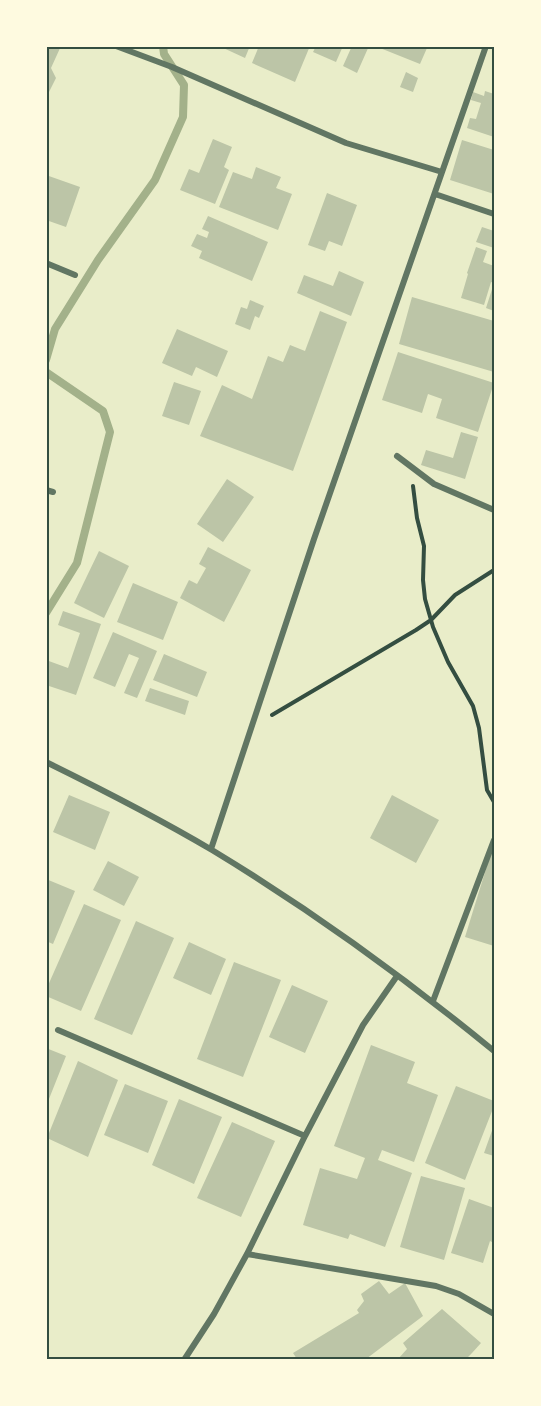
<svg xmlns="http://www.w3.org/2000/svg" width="541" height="1406" font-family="'Titillium Web',sans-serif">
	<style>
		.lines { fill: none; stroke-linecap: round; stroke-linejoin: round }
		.stream { stroke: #a3b18a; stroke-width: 8 }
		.building { fill: #bcc5a7 }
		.path { stroke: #344e41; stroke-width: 4 }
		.minor { stroke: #617663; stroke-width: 6 }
		.neatline { fill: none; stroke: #344e41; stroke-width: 2 }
	</style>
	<rect width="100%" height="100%" fill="#e9edc9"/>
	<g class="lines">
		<path class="stream" d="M46 360 55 329 98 260 155 180 183 117 184 85 164 54 163 46
			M46 372 103 411 110 432 77 563 46 613"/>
	</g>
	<path class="building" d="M46 46H61L51 68 56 78 48 94 46 93Z
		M219 46H250L245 58Z
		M259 46H310L295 82 252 63Z
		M316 46H343L336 62 313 52Z
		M352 46H369L357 73 343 66Z
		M375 46H423L427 48 420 64Z
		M406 72 418 78 413 92 400 87Z
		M485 91 494 94V137L467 128 470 118 476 119 481 103 471 100 473 92 484 96Z
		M213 139 232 147 224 167 229 170 215 204 180 190 189 169 199 173Z
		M462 140 494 150V194L450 180Z
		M256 167 281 177 276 188 292 194 278 230 219 207 233 172 252 179Z
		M46 175 80 187 66 227 46 220Z
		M327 193 357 205 342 246 329 241 325 251 308 245Z
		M208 216 268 242 252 281 199 258 202 251 191 246 197 234 207 238 209 232 202 229Z
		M482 227 494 231V248L476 242Z
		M476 247 487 251 483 262 494 266V283L491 282 484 305 461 298 468 274 467 273Z
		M339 271 364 282 351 316 297 293 304 275 333 286Z
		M494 283V311L486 308Z
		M412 297 494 321V372L399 344Z
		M250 300 264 306 259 318 255 316 250 330 235 324 241 307 247 309Z
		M320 311 347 322 293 471 200 436 222 385 252 399 268 356 283 362 290 345 305 351Z
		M177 329 228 351 217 377 196 367 192 376 162 363Z
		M398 352 494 383 478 432 436 418 442 399 428 394 422 413 382 400Z
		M174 382 201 391 189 425 162 416Z
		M461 432 478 437 465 479 421 465 426 450 453 458Z
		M227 479 254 497 223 542 197 524Z
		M208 547 251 570 224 622 180 598 189 580 197 584 206 568 199 564Z
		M99 551 129 566 104 618 74 603Z
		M133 583 178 602 163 640 117 622Z
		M63 611 101 624 76 695 46 685V660L68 668 80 633 58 625Z
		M113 632 157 651 137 698 124 693 139 658 129 654 115 687 93 678Z
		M164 654 207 672 197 697 153 680Z
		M150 688 189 701 185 715 145 701Z
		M69 795 110 812 95 850 53 832Z
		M392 795 439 820 416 863 370 838Z
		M494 843V946L465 937Z
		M108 861 139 877 124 906 93 890Z
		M46 879 75 891 53 944 46 941Z
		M84 904 121 920 81 1011 46 996V990Z
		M136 921 174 938 132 1035 94 1019Z
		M189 942 226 959 211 995 173 978Z
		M234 962 281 980 243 1077 197 1059Z
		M292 985 328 1001 305 1053 269 1037Z
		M371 1045 415 1062 407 1083 438 1095 414 1162 382 1150 378 1160 412 1173 385 1247 350 1234 348 1239 303 1225 320 1168 357 1179 365 1158 334 1146Z
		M46 1048 66 1056 47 1104H46Z
		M78 1061 118 1080 88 1157 47 1138Z
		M125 1084 168 1101 148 1153 104 1135Z
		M456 1086 494 1101V1106L465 1180 425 1163Z
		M179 1099 222 1117 194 1184 152 1165Z
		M232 1122 275 1141 241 1217 197 1198Z
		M494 1125V1156L484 1153Z
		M421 1176 465 1188 444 1260 400 1247Z
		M469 1199 494 1208V1243L490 1241 483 1263 451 1253Z
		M379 1281 389 1294 405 1283 423 1316 366 1359H297L293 1353 359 1313 357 1310 364 1301 361 1294Z
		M442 1309 481 1343 472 1353 466 1359H398L407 1349 403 1343Z"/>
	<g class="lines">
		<path class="path" d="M413 486 417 518 424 546 423 580 425 599 433 627 448 662 473 706 479 728 487 790 494 802
			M272 715 416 630 431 620 455 595 494 570"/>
		<path class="minor" d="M116 46 172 67 346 143 442 172
			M435 194 494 214
			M46 263 75 275
			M397 456 434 484 494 510
			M46 490 53 492
			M46 762C103 790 158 818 212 850 311 910 405 978 494 1051
			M211 849 314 539 486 46
			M433 1001 494 840
			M58 1030 305 1136
			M247 1254 436 1286 459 1294 494 1314
			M184 1360 214 1314 247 1254 305 1136 363 1025 397 976"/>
	</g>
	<rect width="541" height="1406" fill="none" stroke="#fefae0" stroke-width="96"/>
	<rect x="48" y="48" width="445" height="1310" class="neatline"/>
</svg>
